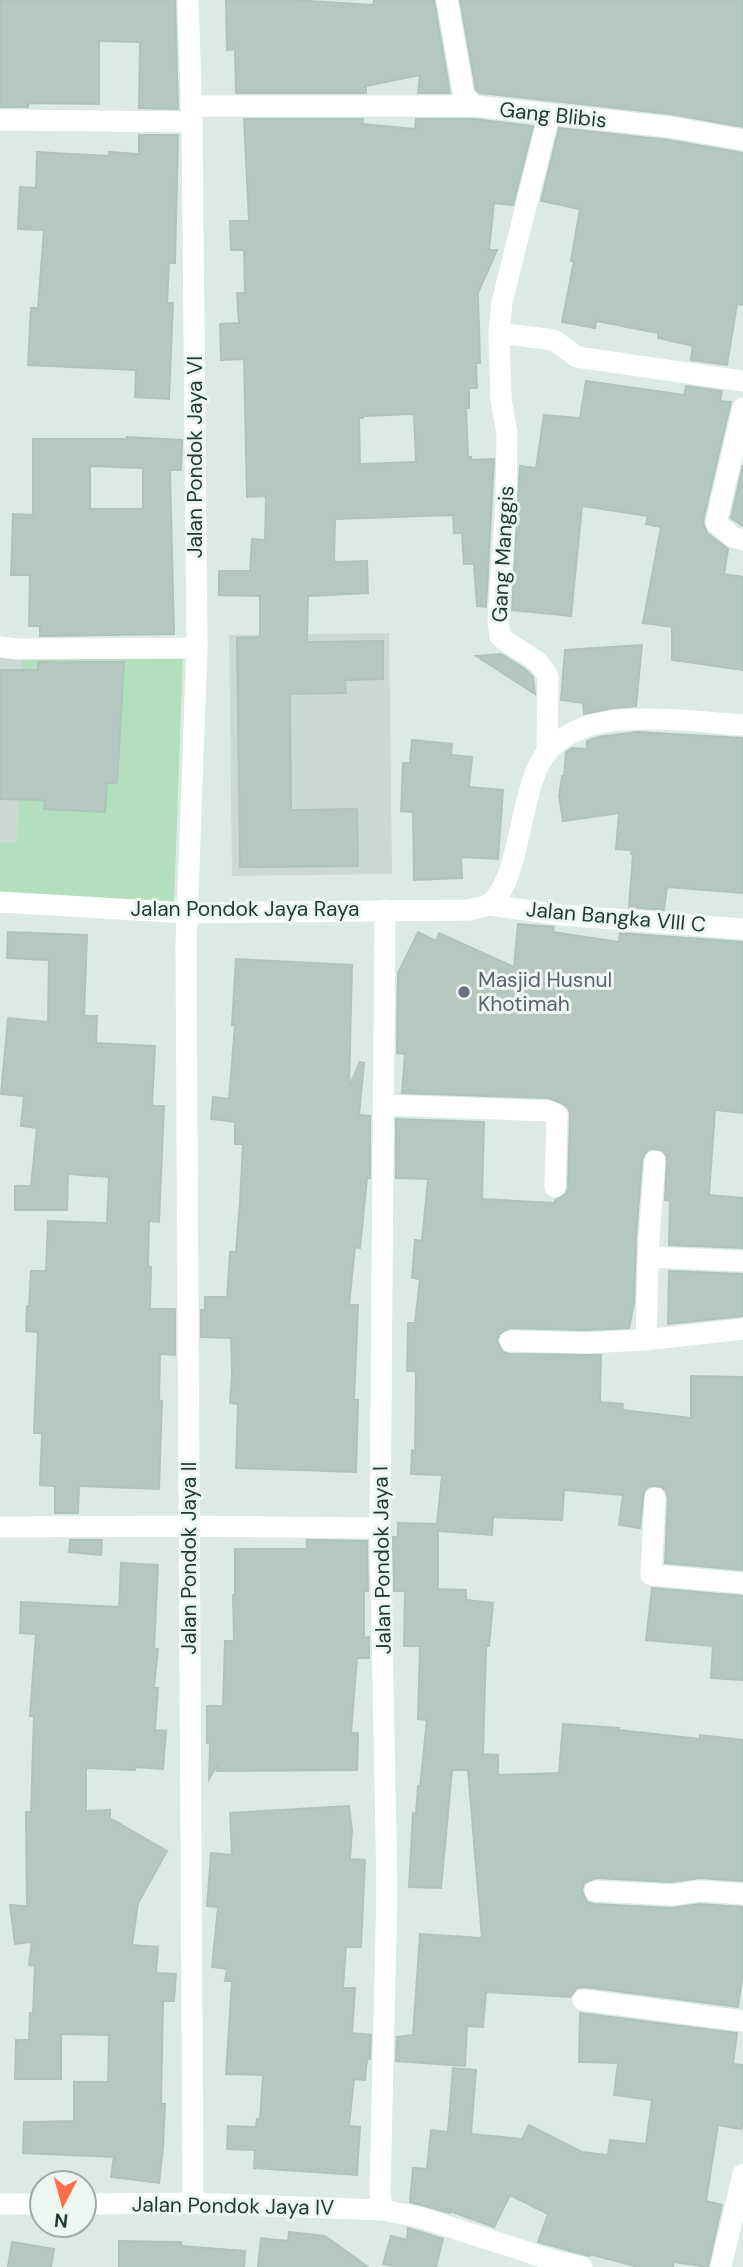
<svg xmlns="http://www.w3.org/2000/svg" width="743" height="2267" font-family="'DM Sans',sans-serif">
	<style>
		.built { fill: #cadad3 }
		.green { fill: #b2dfbd }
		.building { fill: #b4c8bf; stroke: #aec4bb; stroke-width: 2; fill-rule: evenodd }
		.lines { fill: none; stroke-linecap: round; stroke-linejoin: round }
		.minor { stroke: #fff; stroke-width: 21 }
		.tertiary { stroke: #fff; stroke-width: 21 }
		.worship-dot { fill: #6b7280; stroke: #edf7f1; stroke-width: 2.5 }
		.labels { text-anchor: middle; stroke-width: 6; stroke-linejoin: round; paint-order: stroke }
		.street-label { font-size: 21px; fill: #1d3b32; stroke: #edf7f1 }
		.worship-label { font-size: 21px; fill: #5b616d; stroke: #edf7f1; text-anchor: start }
	</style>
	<rect width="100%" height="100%" fill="#dceae4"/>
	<path class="built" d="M389 633 392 874 232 876 229 635Z
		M0 654 22 655 17 844 0 843Z"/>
	<path class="green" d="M183 653 174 903 0 893V843H17L22 655Z"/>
	<path class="building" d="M0 0H175L178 109 139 108 140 42 99 41V104L28 103V107H0Z
		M226 0H294L373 5 374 0H434L450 93H418L420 75 366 86V93H236L235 49 227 50Z
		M460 0H743V127L671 114 480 93 476 90Z
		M244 119H363L362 124 415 129 416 119H473L533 126 513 205 494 203 489 250H497L478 293 480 363H476L477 388H469V408H466L468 457H471V460L494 459 486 607 477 606 474 564H464L462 533H454L453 515 335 519 334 562 367 561 368 593 308 596 307 642 383 641V679L345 680 346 693 290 694 291 810 357 809 358 866 240 867 237 638 260 637V596L219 595V571H250L252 539 265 540 266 496 247 497 244 359 221 360 220 324 239 323 237 293H245L244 250H231L230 221H249ZM414 414 416 462 360 464 359 418H363V416Z
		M559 128 668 140 743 153V305L737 304 727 365 691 360 693 346 658 338V333L596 321 595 328 562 322 574 261H571L580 209 541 201Z
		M139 135H178L175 263H169L167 303H173L169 399 135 397 136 370 28 365 31 308H38L44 230 18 229 20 187 36 188 37 152 109 156V152L139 154Z
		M586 381 684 395 686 386 722 391 720 401 731 402 703 521 707 533 728 549 724 574 743 577V670L672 660V627L643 623 661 527 646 524 648 516 582 506 571 616 512 610 520 466 536 468 544 415 580 418Z
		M127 437 182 440 181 470H170L174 634 40 636V626H29L30 575H11L13 514 33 515V439H127ZM90 466 143 468V509H90Z
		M743 465V526L731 518Z
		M642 645 636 706 612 708 584 714 583 703 561 700 565 650Z
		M501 654 525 669 533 677 535 694 476 656Z
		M38 662H124L117 783H107L105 812 44 809 45 800 0 799V670H38Z
		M637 732 743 738V893L667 887 664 910 629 907 633 854H631V850L616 849 619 813 563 821 559 796 562 776H564L566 752 572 748 587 749V741L598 737Z
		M412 740 452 744 451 755 472 757 469 787 503 790 498 859 461 857 462 878 414 880 413 812 401 811 403 763H410Z
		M518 924 554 927 553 932 619 942 620 933 743 942V1113L715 1110 709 1195 743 1198V1248L669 1245 670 1201 665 1200 667 1156 662 1150 650 1149 645 1153 642 1160 636 1238 634 1303 629 1328 585 1330 510 1328 499 1334 497 1341 503 1352 510 1354 601 1355 600 1402 623 1404 622 1410 691 1418V1376L743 1377V1570L665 1563 668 1499 666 1491 662 1487 650 1486 644 1491 640 1528 619 1525 623 1495 564 1490 562 1520 493 1517 492 1535 438 1531V1589L466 1590V1600L493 1603 489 1646H486L483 1754 498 1755V1775L559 1773 563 1724 619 1728V1730L700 1739V1735L743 1740V1881L700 1878 671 1882 596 1878 584 1883 582 1891 587 1902 594 1904 671 1908 700 1904 743 1907V1970L738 2007 585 1987 577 1988 570 1997 486 1992 483 2027 467 2026 465 2066 396 2061 397 2037 413 2035 420 1934 482 1938 468 1770H452L441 1888 409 1887 413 1813 416 1814 418 1786 420 1787 427 1720 418 1719 420 1646H404L405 1591H394L393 1537H398V1523L437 1524 442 1475 411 1474 412 1450 415 1451 416 1371H407L408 1323H415L420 1279 412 1278 415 1240 422 1241 428 1179 396 1178V1119L484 1122 482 1199 555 1203V1200L566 1194 568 1188 570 1115 569 1109 563 1104 549 1098 402 1093 405 1054 397 1053 398 973 418 932 436 941 439 933 514 967Z
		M8 932 87 935 84 1016H97L96 1043 155 1046 152 1106H164L159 1222 149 1221 148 1267H151L150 1309H175V1355L160 1354 159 1401H162L159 1489 79 1486 78 1513H55V1486L40 1485 42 1433H34L38 1332 26 1331 27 1306H29L31 1271H46L48 1221 107 1223 109 1177 68 1174 67 1210H15V1186H31L37 1128 21 1126 24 1096 1 1094 8 1018 48 1022 49 960 7 958Z
		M236 959 352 965 349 1087 360 1062 364 1063 359 1115 370 1116V1178H367L360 1248 355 1247 349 1305H358L354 1400H358L356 1472 236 1468 238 1404 230 1403 232 1375 231 1338 201 1337V1310H205V1297H227L230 1252H236L240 1202 243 1144H235V1122L211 1119 213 1097 229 1099 235 1025H232Z
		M669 1271 743 1274V1316L668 1324Z
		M70 1540H102L101 1555 69 1552Z
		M307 1540 367 1541 368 1591H364V1638L369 1637V1658H357L351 1733H358L357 1770 217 1771 218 1764 209 1779 210 1743H207V1706H223L225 1641H234L233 1595H235V1549H307Z
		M121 1563 158 1565 154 1649H158L154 1688H158L155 1730 166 1731 163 1769 135 1767V1770L86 1768V1811L110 1810V1818L167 1851 138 1903 132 1945 158 1947 156 1973 176 1974 174 2001H163L161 2104H165L163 2147 159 2183 111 2177 114 2157 23 2153 24 2122 74 2121V2082H108L109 2035 61 2034V2079H15L16 2040H29L30 2013H33L35 1966 29 1965 32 1942 15 1944 10 1905 27 1906 26 1812H31L34 1716H30L36 1634 20 1633 21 1602 119 1607Z
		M652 1588 743 1596V1680L711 1678 713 1646 646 1640Z
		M349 1806 352 1830 350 1859 365 1860 361 1947H346L343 1988H355L352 2033 371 2035 370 2059H367L365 2080 354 2079 349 2126 360 2127 357 2175 254 2168 255 2150 227 2149 228 2126 256 2127 257 2119H260L263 2075 226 2074 232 1981H225L227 1969 212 1967 218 1907 207 1906 211 1853 232 1855 230 1813Z
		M580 2013 737 2033 733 2064 743 2065V2118L741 2129 718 2125 706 2201 722 2205 708 2267 674 2262 673 2267H639L589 2254V2256L538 2242 548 2214 510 2195 494 2227 450 2211V2213L410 2202 413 2168 427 2169 431 2130 448 2132 453 2068 476 2070 471 2134 522 2139 529 2125 582 2152 608 2155 610 2140 646 2144 652 2100 614 2095 618 2063 579 2062Z
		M408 2228 443 2239 436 2267H397L383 2264 391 2236 407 2240Z
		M289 2232 325 2236 368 2267H258L261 2238 288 2241Z
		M119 2241 181 2242V2246L245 2251 244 2267H119Z
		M12 2242 54 2249 51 2267H8Z"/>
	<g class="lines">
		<path class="minor" d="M188 0 192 122 197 648 186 946 193 2203
			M447 0 464 96 474 106 670 127 743 140
			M191 106H474
			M0 120 192 122
			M499 333 554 340 577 357 743 381
			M743 408 716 523 733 537 743 540
			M0 647 18 649 197 648
			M547 752 548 677C540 656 515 651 500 636L498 622 506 502 507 433 501 400 499 333 502 302 549 115
			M489 905 562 915 743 929
			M384 1105 549 1111 557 1115 555 1187
			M649 1257 743 1261
			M646 1340 649 1238 655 1161
			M510 1341 585 1343 646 1340 743 1329
			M655 1498 651 1575 743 1583
			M0 1527 189 1526 380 1528
			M595 1891 672 1895 699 1891 743 1894
			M583 2000 743 2021
			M0 2204H42
			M84 2204 193 2203 382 2210 419 2217 555 2261 582 2267
			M382 2210 380 2191 387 1890 380 1528 385 910
			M721 2267 743 2174"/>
		<path class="tertiary" d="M0 902 187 913 469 910C475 908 484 908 489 904 498 899 503 887 507 878 521 845 526 774 548 751 555 743 568 734 578 730 618 711 699 722 743 725"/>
	</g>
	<circle class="worship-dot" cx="464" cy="992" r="7"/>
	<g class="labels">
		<g class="street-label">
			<text transform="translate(553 115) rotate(6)" y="7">Gang Blibis</text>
			<text transform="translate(195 457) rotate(-90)" y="7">Jalan Pondok Jaya VI</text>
			<text transform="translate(503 554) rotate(-87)" y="7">Gang Manggis</text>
			<text x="245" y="916">Jalan Pondok Jaya Raya</text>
			<text transform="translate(616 917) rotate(5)" y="7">Jalan Bangka VIII C</text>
			<text transform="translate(189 1558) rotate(-90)" y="7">Jalan Pondok Jaya II</text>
			<text transform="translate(382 1560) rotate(-91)" y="7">Jalan Pondok Jaya I</text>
			<text transform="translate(233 2206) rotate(1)" y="7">Jalan Pondok Jaya IV</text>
		</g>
		<g class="worship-label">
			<text x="478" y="987">Masjid Husnul<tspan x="478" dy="24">Khotimah</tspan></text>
		</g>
	</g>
	<g transform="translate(63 2204) rotate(186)"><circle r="33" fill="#edf7f1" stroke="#9aaca5" stroke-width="2"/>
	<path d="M0-5L12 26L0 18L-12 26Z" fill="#ff6e46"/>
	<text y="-10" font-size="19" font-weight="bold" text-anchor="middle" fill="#1d3b32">N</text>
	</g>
</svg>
